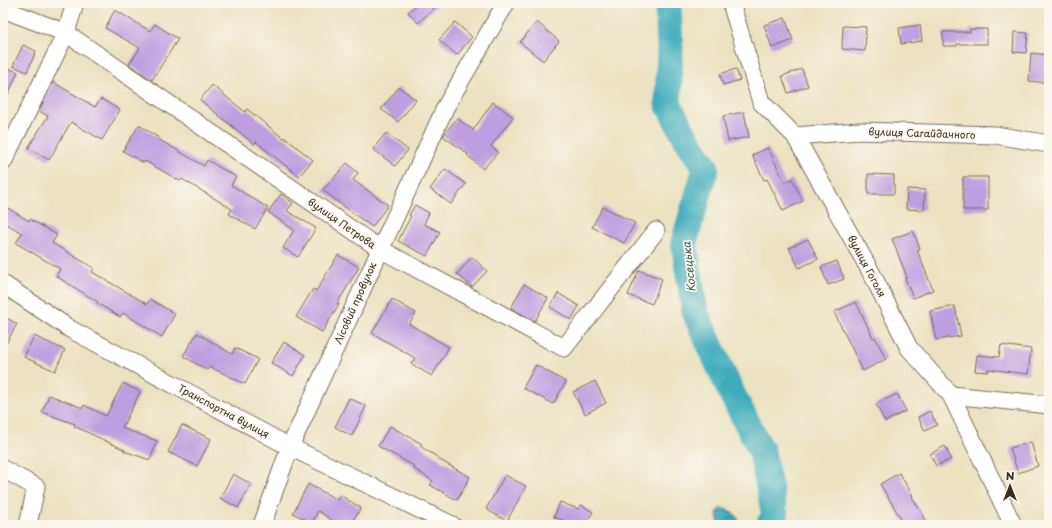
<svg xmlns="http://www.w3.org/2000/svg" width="1052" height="528" font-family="'Playpen Sans',sans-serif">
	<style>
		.water { fill: url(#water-rules); stroke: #3c6b6c }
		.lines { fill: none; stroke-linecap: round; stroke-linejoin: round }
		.river { stroke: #3dacbb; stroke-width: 27 }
		.building { fill: #bd9ee0 }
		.street-casing { stroke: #786a57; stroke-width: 19 }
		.street { stroke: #fff; stroke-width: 17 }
		.labels { text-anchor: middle; stroke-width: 3.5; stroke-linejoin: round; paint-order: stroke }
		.street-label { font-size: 10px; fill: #3b2a1e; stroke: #fbf7ec }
		.water-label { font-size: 11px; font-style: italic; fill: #3c5e5d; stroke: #fbf7ec }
	</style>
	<defs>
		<pattern id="water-rules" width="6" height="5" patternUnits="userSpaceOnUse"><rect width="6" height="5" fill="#3dacbb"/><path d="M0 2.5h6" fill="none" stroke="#348c97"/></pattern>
	</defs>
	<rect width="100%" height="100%" fill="#fbf7ec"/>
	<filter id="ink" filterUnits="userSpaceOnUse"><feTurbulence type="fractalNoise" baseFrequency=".025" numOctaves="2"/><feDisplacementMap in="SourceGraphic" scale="8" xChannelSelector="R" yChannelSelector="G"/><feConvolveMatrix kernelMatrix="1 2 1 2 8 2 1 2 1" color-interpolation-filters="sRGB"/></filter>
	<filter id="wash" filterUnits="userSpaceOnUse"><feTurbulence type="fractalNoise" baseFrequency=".012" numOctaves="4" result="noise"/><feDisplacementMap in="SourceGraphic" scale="16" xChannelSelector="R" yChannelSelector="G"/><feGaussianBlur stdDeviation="0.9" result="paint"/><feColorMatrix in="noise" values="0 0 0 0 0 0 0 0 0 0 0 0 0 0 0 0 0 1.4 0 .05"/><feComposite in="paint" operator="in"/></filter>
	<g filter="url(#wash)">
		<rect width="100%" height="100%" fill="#eae2c0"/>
		<path class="water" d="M721 508C733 511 737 513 740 525H720C718 520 714 512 721 508Z"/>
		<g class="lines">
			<path class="river" d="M668 3 670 48 668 104 686 138 706 168 684 242 695 312 730 390 762 452 775 516 769 525"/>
		</g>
		<g id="blocks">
			<path class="building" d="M418 3H440L418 23 408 12Z
				M115 10 150 31 155 24 178 39 152 80 129 64 140 48 105 28Z
				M785 18 793 40 772 48 764 25Z
				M455 22 472 37 457 55 439 40Z
				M537 22 559 41 543 61 520 42Z
				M920 25 922 41 901 44 899 28Z
				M843 26 866 27 865 51 842 49Z
				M970 29H987V44H957V46H943V32H970Z
				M1014 32 1028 33 1026 53 1013 52Z
				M23 45 36 51 27 72 13 66Z
				M1031 53 1049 55V83L1029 81Z
				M3 66 18 72 3 106Z
				M736 69 740 80 723 85 720 74Z
				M802 69 808 86 788 93 782 76Z
				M53 82 95 107 101 99 120 110 102 140 71 122 49 160 28 148 48 116 39 111Z
				M212 85 245 112 247 109 283 138 284 137 313 160 299 176 256 142 254 144 200 100Z
				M399 87 416 100 398 122 381 109Z
				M493 102 513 117 491 146 498 152 483 169 467 155 468 154 443 136 457 118 473 130Z
				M744 112 749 137 728 141 723 116Z
				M139 125 159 138 158 139 204 166 207 160 236 177 231 185 268 208 255 229 229 214 232 209 182 179 180 181 145 161 144 163 123 151Z
				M386 133 408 150 395 166 373 149Z
				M768 148 785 183 792 179 803 201 783 211 767 179 764 180 752 155Z
				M347 163 358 173 353 180 388 205 372 227 338 202 323 190Z
				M445 169 466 184 451 204 430 189Z
				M868 174 894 175V194H868Z
				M963 177H988V210H963Z
				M907 189 925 190 924 210 906 209Z
				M281 194 293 203 287 211 316 228 298 257 283 248 294 230 268 212Z
				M3 205 29 221 30 219 57 235 52 243 94 268 92 272 147 304 150 299 175 314 162 337 123 313 120 317 97 303 98 302 56 276 60 269 16 243 22 233 3 222Z
				M415 205 429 213 424 224 440 232 427 256 398 241 411 216 409 215Z
				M603 207 635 223 624 243 592 227Z
				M913 231 920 249 917 250 933 290 913 298 905 278 907 277 892 239Z
				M808 239 818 259 799 268 789 248Z
				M338 255 359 267 337 304H339L322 332 296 317 313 289 316 291Z
				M472 257 487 271 472 287 457 274Z
				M837 261 844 279 828 285 821 267Z
				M639 270 662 279 652 304 628 295Z
				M524 284 548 298 535 321 511 308Z
				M558 293 579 306 571 320 550 307Z
				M392 299 416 313 409 324 449 347 432 376 411 364 415 358 372 333Z
				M856 302 873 338 875 337 886 359 863 371 834 312Z
				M955 306 961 336 936 340 930 311Z
				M3 316 17 324 3 349Z
				M197 333 232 354 235 348 258 359 245 384 210 367 207 370 183 356Z
				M34 336 65 350 55 371 24 357Z
				M284 342 305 355 293 376 271 363Z
				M1001 345 1031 349 1028 374 988 369V372L975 371 977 355 999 357Z
				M536 365 566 382 553 404 523 388Z
				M595 381 606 403 585 414 573 392Z
				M123 383 140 392 122 428 157 441 150 460 124 451 125 450 74 426 75 424 42 412 49 395 83 408 84 405 106 416Z
				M897 394 906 411 885 422 876 404Z
				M349 398 366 406 352 436 335 427Z
				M930 411 937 425 925 431 918 417Z
				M182 425 211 439 197 466 168 452Z
				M390 426 422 444 420 446 439 458 438 459 470 477 457 500 430 485 433 481 413 468 414 466 378 446Z
				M1031 442 1038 466 1018 473 1010 448Z
				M945 446 951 459 936 466 930 454Z
				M899 473 913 496 912 497 929 525H905L880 484Z
				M233 474 251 484 238 508 220 498Z
				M505 475 526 486 507 521 486 509Z
				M308 484 338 500 340 495 361 508 350 525H339L318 511 312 523 293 513Z
				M560 502 578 509 581 505 593 512 585 525H574L554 517Z"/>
		</g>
	</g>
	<g filter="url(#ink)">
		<use href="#blocks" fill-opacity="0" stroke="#786a57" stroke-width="1"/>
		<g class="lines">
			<g class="street-casing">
				<path id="street" d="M731 3 761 102 795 136 872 274 909 348 951 395 1013 525
					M3 9 66 33 380 249 564 348 656 231
					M795 136 859 131 995 135 1049 144
					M3 162 66 33 75 3
					M3 284 70 329 290 447 452 525
					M951 395 1049 405
					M3 469 36 487 28 525
					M262 525 290 447 446 106 506 3"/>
			</g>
			<use href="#street" class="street"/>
		</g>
	</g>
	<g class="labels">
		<g class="street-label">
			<text transform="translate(922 133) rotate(2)" y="4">вулиця Сагайдачного</text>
			<text transform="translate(342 223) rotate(35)" y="4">вулиця Петрова</text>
			<text transform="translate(867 266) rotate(62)" y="4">вулиця Гоголя</text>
			<text transform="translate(355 303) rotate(-66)" y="4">Лісовий провулок</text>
			<text transform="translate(224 411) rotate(28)" y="4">Транспортна вулиця</text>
		</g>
		<g class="water-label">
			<text transform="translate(689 267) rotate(-96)" y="4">Косецька</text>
		</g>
	</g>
	<rect width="1052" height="528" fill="none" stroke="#fbf7ec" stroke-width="16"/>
	<g transform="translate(1010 486)" stroke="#fbf7ec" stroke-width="3" paint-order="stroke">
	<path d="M0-3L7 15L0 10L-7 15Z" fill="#3b2a1e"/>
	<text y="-6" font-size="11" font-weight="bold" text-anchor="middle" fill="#3b2a1e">N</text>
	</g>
</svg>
